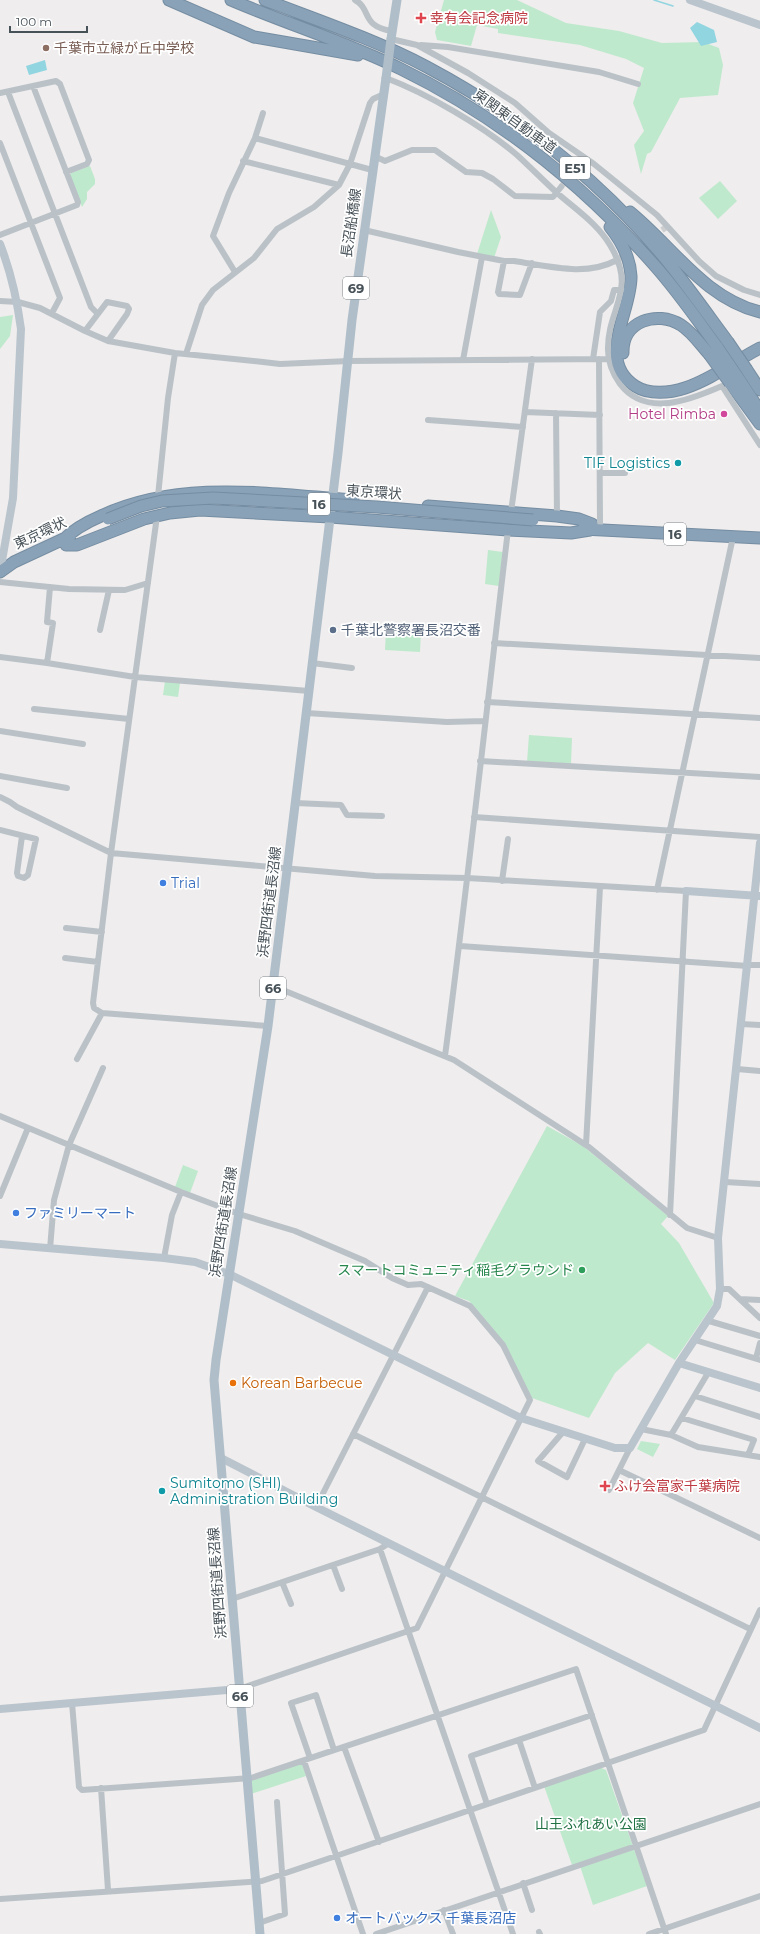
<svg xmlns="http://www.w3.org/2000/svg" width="760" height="1934" font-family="Montserrat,'Noto Sans JP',sans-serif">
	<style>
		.green { fill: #bfe9cd }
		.water { fill: #91d5e1 }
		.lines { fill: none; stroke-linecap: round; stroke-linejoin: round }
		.stream { stroke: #91d5e1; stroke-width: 1.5 }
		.street-tunnel { stroke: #cdcecf; stroke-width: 6; stroke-dasharray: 6 3; stroke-linecap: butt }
		.highway-casing { stroke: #758da2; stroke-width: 13 }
		.street { stroke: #bac2c8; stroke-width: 6 }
		.secondary { stroke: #bac4cd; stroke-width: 8 }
		.primary { stroke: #afbec9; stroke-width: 9 }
		.highway { stroke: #8aa2b7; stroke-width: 11 }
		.highway-bridge-casing { stroke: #758da2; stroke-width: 13; stroke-linecap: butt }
		.primary-bridge { stroke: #afbec9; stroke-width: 9 }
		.highway-bridge { stroke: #8aa2b7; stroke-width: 11 }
		.health-dot { fill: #e0444e; stroke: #fff; stroke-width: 1.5 }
		.education-dot { fill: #8d6e63; stroke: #fff; stroke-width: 1.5 }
		.hotel-dot { fill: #d1479c; stroke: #fff; stroke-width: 1.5 }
		.culture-dot { fill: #0f9aa8; stroke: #fff; stroke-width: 1.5 }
		.service-dot { fill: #5c6f8a; stroke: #fff; stroke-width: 1.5 }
		.shop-dot { fill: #3f7fe0; stroke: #fff; stroke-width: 1.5 }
		.leisure-dot { fill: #2e9e5b; stroke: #fff; stroke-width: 1.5 }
		.food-dot { fill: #e8710a; stroke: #fff; stroke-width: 1.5 }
		.labels { text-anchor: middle; stroke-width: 3.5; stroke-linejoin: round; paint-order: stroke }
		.shield { fill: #fff; stroke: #7e858a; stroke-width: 1 }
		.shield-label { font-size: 13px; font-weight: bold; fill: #475158 }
		.health-label { font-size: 14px; fill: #be3a42; stroke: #fff; text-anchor: start }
		.education-label { font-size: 14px; fill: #785e54; stroke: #fff; text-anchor: start }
		.street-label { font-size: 14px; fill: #475158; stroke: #fff }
		.hotel-label { font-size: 14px; fill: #b23c85; stroke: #fff; text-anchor: end }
		.culture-label { font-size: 14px; fill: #0d838f; stroke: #fff; text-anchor: end }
		.service-label { font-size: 14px; fill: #4e5e75; stroke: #fff; text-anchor: start }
		.shop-label { font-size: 14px; fill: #366cbe; stroke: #fff; text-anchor: start }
		.leisure-label { font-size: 14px; fill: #27864d; stroke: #fff; text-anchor: end }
		.food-label { font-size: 14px; fill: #c56008; stroke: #fff; text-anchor: start }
		.park-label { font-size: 14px; fill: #217144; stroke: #fff }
	</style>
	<rect width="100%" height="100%" fill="#efeded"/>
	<path class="green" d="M444 0H517L566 23 619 31 662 43 703 42 719 48 723 65 718 95 680 98 651 152 647 154 641 174 634 145 644 131 633 103 644 68 626 59 580 45 498 33V29L477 25 471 46 437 40 435 32Z
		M90 166 95 179V184L87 192V199L82 207 70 175 71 173Z
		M720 181 737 201 718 219 699 198Z
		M491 210 501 237 494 258 477 254Z
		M13 315 10 336 0 349V317Z
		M488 550 503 552 499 586 485 584Z
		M386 629 421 631 420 652 385 650Z
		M165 681 180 683 178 697 163 695Z
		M529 735 572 738 571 764 527 762Z
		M547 1126 583 1146 668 1216 661 1224 679 1243 714 1303 675 1360 648 1343 615 1373 589 1418 532 1398 502 1340 469 1301 455 1296Z
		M183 1165 198 1171 190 1193 175 1187Z
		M641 1441 660 1444 653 1457 637 1449Z
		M302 1763 306 1776 251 1794 250 1780Z
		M599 1767 606 1770 647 1886 593 1905 579 1863 572 1865 544 1786Z"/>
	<path class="water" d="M697 22 714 30 717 42 701 46 690 28Z
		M45 60 47 70 29 75 26 66Z"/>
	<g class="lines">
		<path class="stream" d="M654 0 673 6"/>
		<path class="street-tunnel" d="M561 187 580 162
			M617 260 668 226"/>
		<g class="highway-casing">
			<path id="highway" d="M169 0 254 37 358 55
				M231 0C287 24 346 42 401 69 499 117 585 186 656 267 679 293 698 321 718 348
				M265 0C320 21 376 40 427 67 519 116 602 182 668 262 689 288 708 315 728 342
				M630 212C673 247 704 298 760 312
				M610 227C622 242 630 257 631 276 632 311 595 360 635 386 649 395 670 393 685 388 712 379 735 361 760 348
				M623 353C622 321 657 310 681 325 692 332 700 344 709 354
				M747 370 760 390
				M737 376 760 411
				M730 383 760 424
				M428 506 557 516 579 519 592 524
				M583 529 760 538
				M63 540C74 529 87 522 101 516 180 479 269 494 353 500
				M66 545H77L144 519 170 513 200 510 330 517 508 530 571 533 590 530
				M0 572 14 562 70 536"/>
		</g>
		<path class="street" d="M355 0C372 9 360 26 392 31
			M391 39 417 45 468 73 515 103 549 133 594 164 657 215 699 261 716 276 744 290 760 295
			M421 45 448 47 599 72 638 84
			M386 78C428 94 483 126 517 155 530 167 543 180 556 192 575 209 597 223 610 245 638 291 607 308 608 350 608 362 613 374 620 384 646 418 690 400 722 386L760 445
			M8 92 91 307 98 314
			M0 93 56 81 60 84 89 160 87 164 66 172
			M255 138 372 170
			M0 143 60 298 52 313
			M374 156 385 161 412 150H435L466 172 482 173 493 179 515 196 553 197 561 187
			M243 161 339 185
			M364 230 458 252 504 261H514C548 266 586 277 617 260
			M0 235 77 205 78 202 33 86
			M504 261 498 292 499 294 520 295 532 263
			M235 272 213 236 229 193 255 138 263 113
			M0 301 18 302 40 308 85 331 108 341 175 353 263 362 280 364 349 361 609 359
			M85 331 107 302 127 306 129 309 127 314 108 341
			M186 354 202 305 213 290 254 258 277 229 314 207 339 185 350 164 370 103 373 99 384 94
			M593 359 600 312 611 301 614 290H622
			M599 359 600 524
			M463 360 482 257
			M525 412 600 415
			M556 413 557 516
			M428 420 523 427
			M600 473H625
			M158 496 168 398 175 353
			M511 512 532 359
			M0 582 69 589 125 590 148 583
			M100 630 109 590
			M494 643 760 658
			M0 657 47 663 135 677 309 691
			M47 663 53 623 47 622 50 587
			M312 663 352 668
			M487 702 760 718
			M34 709 129 719
			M306 713 447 722 484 721
			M0 731 83 744
			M480 761 760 777
			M0 776 67 788
			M0 797 10 802 17 807 111 853 375 876 467 878 686 891 670 1215
			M295 803 341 805 347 815 382 816
			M474 817 760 837
			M0 830 36 839 28 875 24 878 18 876 17 873 22 836
			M502 881 508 839
			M657 890 733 537
			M66 928 102 932
			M460 946 748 966
			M65 958 98 962
			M748 965H760
			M273 986 454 1060 589 1147 687 1228 718 1238
			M102 1013 94 1008 93 1003 111 853 157 516
			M741 1024 760 1025
			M445 1056C468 881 487 705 508 530
			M77 1059 102 1013 268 1026
			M737 1069 760 1071
			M0 1116 181 1192 239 1214 295 1231 365 1261 392 1278 408 1285 421 1284 470 1306 503 1345 530 1400 417 1628 239 1689
			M586 1145 600 887
			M725 1182 760 1184
			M0 1196 28 1128
			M50 1249 54 1200 69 1145 103 1068
			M164 1258 172 1215 181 1192
			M720 1289H729L760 1318
			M740 1299 760 1300
			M709 1321 760 1336
			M695 1340 760 1360
			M756 1358 760 1343
			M695 1396 760 1417
			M682 1418 754 1440 748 1455
			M641 1429 671 1435 698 1447 760 1457
			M563 1432 538 1461 567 1477 585 1439
			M353 1434 750 1629
			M671 1435 708 1373
			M619 1470 760 1538
			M609 1490 630 1448
			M316 1507 428 1287
			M380 1549 513 1934
			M333 1565 342 1589
			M282 1582 291 1604
			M232 1599 380 1549 389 1543
			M72 1703 79 1787 82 1790 251 1778 576 1669 666 1934
			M519 1740 535 1788
			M344 1747 379 1842
			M310 1758 291 1703 316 1695 334 1750
			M304 1761 363 1934
			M101 1788 108 1890
			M487 1804 471 1756 592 1715
			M523 1883 532 1910
			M0 1899 262 1881 336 1856 704 1730 760 1610
			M444 1910 453 1934
			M259 1923 285 1914 277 1802
			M539 1932 540 1934
			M376 1934 760 1804
			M649 1934 760 1896"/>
		<path class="secondary" d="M690 0 760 25
			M0 244C11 272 17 299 21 329L13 498 0 572
			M686 891 760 896
			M0 1244 164 1258 195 1262 229 1274 521 1418 615 1448H630L679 1363 717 1306 720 1289 718 1238 760 843
			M679 1363 760 1388
			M221 1458 316 1507 760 1728
			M0 1709 239 1689"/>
		<path class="primary" d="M391 39 397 0
			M260 1934 214 1380 216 1360 268 1026 338 453 352 320 386 78"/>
		<use href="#highway" class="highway"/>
		<g class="highway-bridge-casing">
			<path id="highway-bridge" d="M728 342 747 370
				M718 348 737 376
				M709 354 730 383
				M108 519 141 506 162 501 213 498 377 507 533 520"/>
		</g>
		<path class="primary-bridge" d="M386 78 391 39"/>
		<use href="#highway-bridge" class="highway-bridge"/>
	</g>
	<g class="health-dot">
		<path d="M419 12h4v4h4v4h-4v4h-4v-4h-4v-4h4z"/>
		<path d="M603 1480h4v4h4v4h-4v4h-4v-4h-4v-4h4z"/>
	</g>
	<circle class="education-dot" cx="46" cy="48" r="4"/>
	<circle class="hotel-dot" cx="724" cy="414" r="4"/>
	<g class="culture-dot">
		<circle cx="678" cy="463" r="4"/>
		<circle cx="162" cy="1491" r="4"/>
	</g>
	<circle class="service-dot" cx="333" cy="630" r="4"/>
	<g class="shop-dot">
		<circle cx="163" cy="883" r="4"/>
		<circle cx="16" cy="1213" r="4"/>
		<circle cx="337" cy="1918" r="4"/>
	</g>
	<circle class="leisure-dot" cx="582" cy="1270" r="4"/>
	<circle class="food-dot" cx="233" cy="1383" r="4"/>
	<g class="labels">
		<g class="shield">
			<rect x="560" y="157" width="30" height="22" rx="3"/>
			<rect x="343" y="277" width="26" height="22" rx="3"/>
			<rect x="308" y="493" width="22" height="22" rx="3"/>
			<rect x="664" y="523" width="22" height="22" rx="3"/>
			<rect x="260" y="977" width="26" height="22" rx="3"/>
			<rect x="227" y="1685" width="26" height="22" rx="3"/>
		</g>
		<g class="shield-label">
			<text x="575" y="173">E51</text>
			<text x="356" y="293">69</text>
			<text x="319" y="509">16</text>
			<text x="675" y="539">16</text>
			<text x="273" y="993">66</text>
			<text x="240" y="1701">66</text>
		</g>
		<g class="health-label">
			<text x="430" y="23">幸有会記念病院</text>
			<text x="614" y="1491">ふけ会富家千葉病院</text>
		</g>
		<g class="education-label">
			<text x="54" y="53">千葉市立緑が丘中学校</text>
		</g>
		<g class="street-label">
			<text transform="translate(515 121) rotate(36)" y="5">東関東自動車道</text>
			<text transform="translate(351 223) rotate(-82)" y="5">長沼船橋線</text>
			<text transform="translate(374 492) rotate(4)" y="5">東京環状</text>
			<text transform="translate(40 533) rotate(-25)" y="5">東京環状</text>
			<text transform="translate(269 902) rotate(-83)" y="5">浜野四街道長沼線</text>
			<text transform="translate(223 1222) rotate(-81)" y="5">浜野四街道長沼線</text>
			<text transform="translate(217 1583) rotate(-94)" y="5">浜野四街道長沼線</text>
		</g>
		<g class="hotel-label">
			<text x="716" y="419">Hotel Rimba</text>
		</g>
		<g class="culture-label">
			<text x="670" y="468">TIF Logistics</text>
			<text x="170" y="1488" text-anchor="start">Sumitomo (SHI)<tspan x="170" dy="16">Administration Building</tspan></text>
		</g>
		<g class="service-label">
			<text x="341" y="635">千葉北警察署長沼交番</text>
		</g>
		<g class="shop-label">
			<text x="171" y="888">Trial</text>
			<text x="24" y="1218">ファミリーマート</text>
			<text x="345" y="1923">オートバックス 千葉長沼店</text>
		</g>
		<g class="leisure-label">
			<text x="574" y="1275">スマートコミュニティ稲毛グラウンド</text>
		</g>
		<g class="food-label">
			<text x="241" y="1388">Korean Barbecue</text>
		</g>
		<g class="park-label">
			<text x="591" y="1829">山王ふれあい公園</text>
		</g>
	</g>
	<path d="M10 26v6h77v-6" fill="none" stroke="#475158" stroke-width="2"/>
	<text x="16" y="26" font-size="12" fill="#475158" stroke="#ffffff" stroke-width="3" paint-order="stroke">100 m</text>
</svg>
